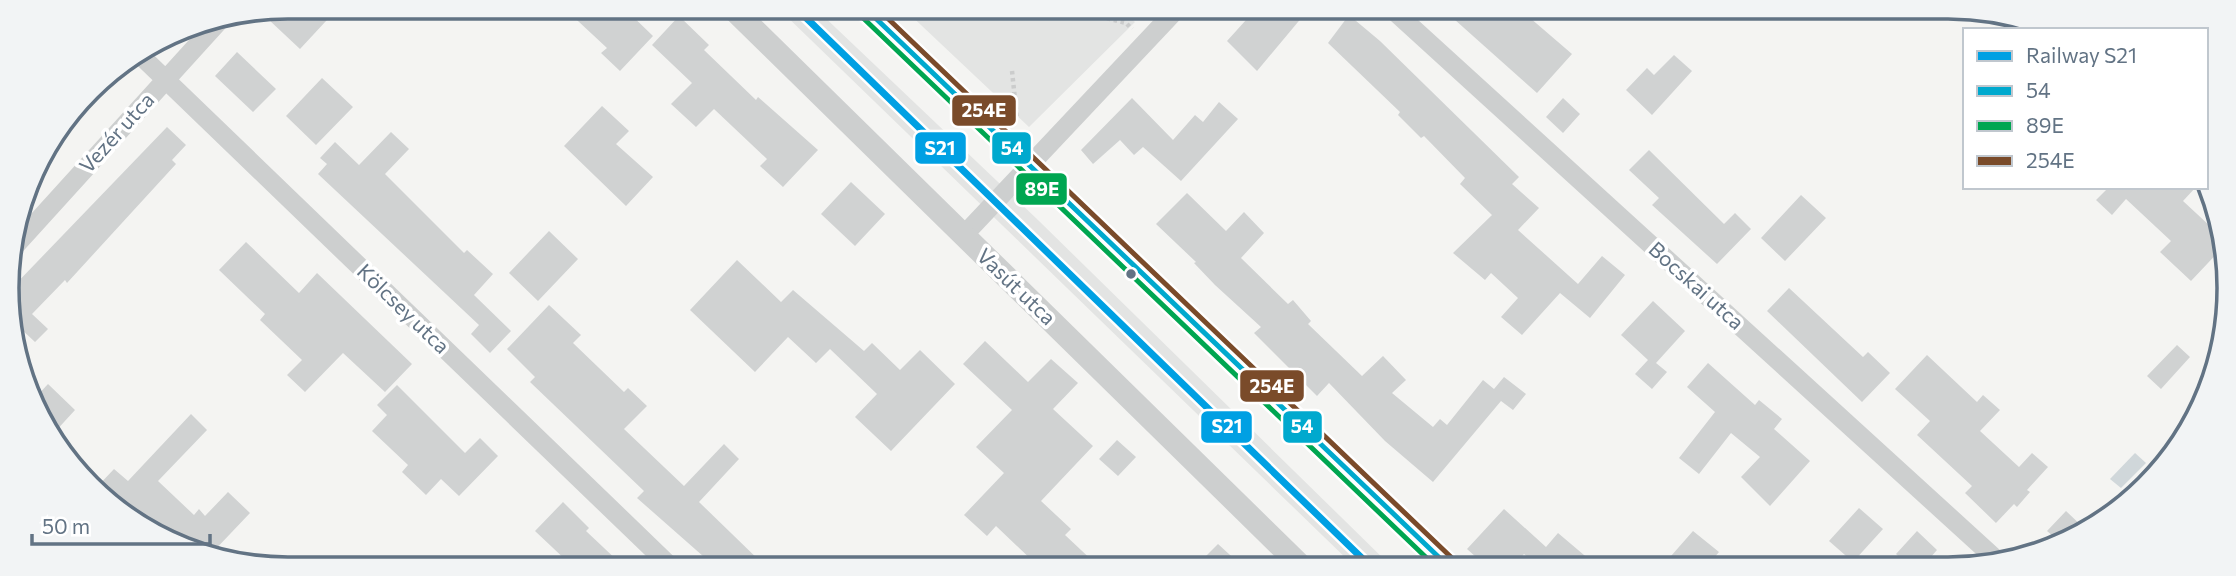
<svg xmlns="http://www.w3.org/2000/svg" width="2236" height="576" font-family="Commissioner,sans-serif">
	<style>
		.built { fill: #e3e4e3 }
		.water { fill: #d0d7da }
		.building { fill: #d0d2d2 }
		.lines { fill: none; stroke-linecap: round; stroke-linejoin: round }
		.path { stroke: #cbcccc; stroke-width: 4.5; stroke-dasharray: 3.5 3.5; stroke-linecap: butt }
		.minor { stroke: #cdcfcf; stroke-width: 19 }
		.tertiary { stroke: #cdcfcf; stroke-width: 23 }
		.secondary { stroke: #d3d6d9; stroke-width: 26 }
		.bus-1-casing { stroke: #fff; stroke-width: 10 }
		.bus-2-casing { stroke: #fff; stroke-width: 10 }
		.bus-3-casing { stroke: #fff; stroke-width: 10 }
		.bus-1 { stroke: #00a9ce; stroke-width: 5 }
		.bus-2 { stroke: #00a651; stroke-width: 5 }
		.bus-3 { stroke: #7a4b2a; stroke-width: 5 }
		.rail-1-casing { stroke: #fff; stroke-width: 12 }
		.rail-1 { stroke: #00a0e3; stroke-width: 7 }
		.bus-dot { fill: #627384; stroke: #fff; stroke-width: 2.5 }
		.labels { text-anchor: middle; stroke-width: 7; stroke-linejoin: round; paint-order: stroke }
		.street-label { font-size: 21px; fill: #627384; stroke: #fff }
		.rim { fill: none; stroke: #627384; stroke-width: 3.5 }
		.line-badge { stroke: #fff; stroke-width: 2.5 }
		.badge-label { font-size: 19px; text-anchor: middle; font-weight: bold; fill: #fff }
	</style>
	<rect width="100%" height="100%" fill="#f4f4f2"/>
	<path class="built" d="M779 9H816L1038 220 1391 566H1354Z
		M904 9 1122 10 1135 22 1029 127Z"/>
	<path class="water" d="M2135 453 2146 463 2121 488 2110 479Z"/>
	<path class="building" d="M288 7H339L300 49 268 19 277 9Z
		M564 8H624L653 36 620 71 601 53 607 48Z
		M1255 10H1308L1257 71 1227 41Z
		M1445 11H1522L1572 54 1537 93Z
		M1349 15 1380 41 1519 177 1512 184 1539 208 1518 230 1578 284 1602 256 1625 275 1590 318 1560 293 1522 335 1501 317 1518 298 1491 273 1485 280 1453 253 1492 215 1460 184 1465 178 1424 136 1421 138 1398 115 1400 112 1328 43Z
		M679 16 709 45 704 50 756 100 758 97 818 150 783 187 760 166 767 159 714 109 696 127 671 104 692 83 652 45Z
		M237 52 276 89 253 112 215 76Z
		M1674 55 1692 71 1652 115 1626 90 1647 68 1654 75Z
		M322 78 353 107 316 145 286 116Z
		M1132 98 1173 140 1195 115 1203 122 1219 102 1238 119 1181 181 1143 147 1134 155 1120 140 1093 164 1081 150Z
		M1563 98 1580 114 1563 133 1546 117Z
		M602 106 629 131 616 144 653 177 626 206 564 146Z
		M167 127 186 145 172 160 176 164 67 283 65 280 32 314 48 329 35 342 19 327 14 332 10 290Z
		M391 132 409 149 385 174 464 253 467 250 493 274 474 295 511 331 490 353 471 334 479 325 318 174 327 164 320 158 335 142 359 165Z
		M1649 150 1724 224 1735 213 1751 229 1717 264 1652 205 1659 198 1629 170Z
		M851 182 885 214 855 246 821 214Z
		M2109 187H2196L2183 201 2224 239V246L2191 281 2160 252 2171 241 2126 199 2112 215 2096 200Z
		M1187 193 1226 231 1244 212 1264 233 1241 258 1288 304 1293 300 1311 321 1308 324 1362 376 1383 356 1406 380 1392 393 1433 427 1440 419 1447 425 1483 380 1494 389 1504 377 1526 394 1513 410 1501 401 1433 482 1385 441 1329 383 1317 396 1254 333 1261 327 1215 285 1194 263 1196 262 1156 224Z
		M1801 195 1826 218 1785 261 1761 238Z
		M549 231 578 259 538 301 509 273Z
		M246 242 299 293 317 273 412 364 385 392 343 353 305 392 287 375 302 360 260 320 265 314 219 270Z
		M737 260 781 302 793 290 864 351 872 343 900 370 920 350 955 384 891 451 855 417 877 394 830 349 816 363 788 337 755 372 690 310Z
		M1789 288 1863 357 1868 352 1890 373 1862 402 1767 311Z
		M1653 301 1685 331 1656 363 1667 372 1652 389 1635 374 1648 360 1621 335Z
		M549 305 581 335 573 343 624 392 628 388 647 406 624 429 684 486 724 444 739 459 699 502 764 565 712 564 637 498 644 491 530 382 535 377 507 349Z
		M985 341 1028 382 1051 359 1078 383 1053 409 1093 446 1041 501 1071 529 1065 535 1097 565H1037L996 526 987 536 964 515 1004 473 976 447 1012 410 963 364Z
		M2177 345 2190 357 2161 389 2147 376Z
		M1927 355 1977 402 1983 395 2000 410 1980 431 2019 467 2032 453 2048 467 2027 490 2030 492 2017 507 2014 504 1996 523 1965 493 1972 486 1917 435 1930 421 1895 389Z
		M1708 363 1755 405 1759 400 1782 419 1774 429 1810 461 1770 506 1741 477 1760 457 1731 433 1699 474 1679 458 1715 412 1687 387Z
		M48 384 75 410 53 434 35 398Z
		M397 385 465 453 480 438 498 456 459 496 441 479 426 495 402 472 408 465 372 431 387 415 377 405Z
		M191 414 207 430 158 481 194 515 199 509 205 516 228 492 250 513 211 554 132 522 96 488 114 469 128 481Z
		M1117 440 1136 457 1118 476 1099 459Z
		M563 502 589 528 586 531 621 564H570L535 531Z
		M1859 508 1883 529 1853 562 1829 541Z
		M1504 509 1546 547 1558 533 1597 566H1531L1534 562 1524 554 1513 566H1486L1467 549Z
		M2066 511 2086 530 2061 543 2047 531Z
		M1693 531 1719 552 1707 566H1683L1671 556Z
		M1917 531 1937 550 1922 567H1910L1896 554Z
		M1218 544 1241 565H1197Z"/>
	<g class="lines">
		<path class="path" d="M1073 10 1126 23 1132 29
			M1012 71 1017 118"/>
		<path class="minor" d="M1393 10 1999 562
			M139 54 668 564
			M963 236 1176 10
			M14 247 220 20"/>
		<path class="tertiary" d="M732 8 1300 565"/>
		<path class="secondary" d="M866 9 1448 566"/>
		<g class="bus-1-casing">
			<path id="bus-1" d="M866 9 1448 566"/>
		</g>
		<g class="bus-2-casing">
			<path id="bus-2" d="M860 15 1435 566"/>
		</g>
		<g class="bus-3-casing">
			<path id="bus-3" d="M878 9 1454 560"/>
		</g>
		<use href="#bus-1" class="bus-1"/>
		<use href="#bus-2" class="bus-2"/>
		<use href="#bus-3" class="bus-3"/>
		<g class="rail-1-casing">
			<path id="rail-1" d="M797 9 1370 566"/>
		</g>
		<use href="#rail-1" class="rail-1"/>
	</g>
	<circle class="bus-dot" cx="1131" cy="274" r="6"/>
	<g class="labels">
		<g class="street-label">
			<text transform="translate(117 133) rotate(-48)" y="7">Vezér utca</text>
			<text transform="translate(1696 286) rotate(42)" y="7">Bocskai utca</text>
			<text transform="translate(1016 287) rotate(44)" y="7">Vasút utca</text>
			<text transform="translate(403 309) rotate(44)" y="7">Kölcsey utca</text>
		</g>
	</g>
	<path d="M0 0H2236V576H0ZM288 19H1948A269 269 0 0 1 2217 288V288A269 269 0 0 1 1948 557H288A269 269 0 0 1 19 288V288A269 269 0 0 1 288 19Z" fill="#f2f4f5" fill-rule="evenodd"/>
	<path class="rim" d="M288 19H1948A269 269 0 0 1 2217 288V288A269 269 0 0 1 1948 557H288A269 269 0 0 1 19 288V288A269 269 0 0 1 288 19Z"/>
	<g class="line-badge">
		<rect x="951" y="94" width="66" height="33" rx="7" fill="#7a4b2a"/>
		<rect x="914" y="131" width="53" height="34" rx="7" fill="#00a0e3"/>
		<rect x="991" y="131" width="41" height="34" rx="7" fill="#00a9ce"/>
		<rect x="1015" y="172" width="53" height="34" rx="7" fill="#00a651"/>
		<rect x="1239" y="369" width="66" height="34" rx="7" fill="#7a4b2a"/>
		<rect x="1200" y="410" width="53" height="34" rx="7" fill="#00a0e3"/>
		<rect x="1282" y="410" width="41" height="34" rx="7" fill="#00a9ce"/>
	</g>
	<g class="badge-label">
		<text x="984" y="117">254E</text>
		<text x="940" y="155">S21</text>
		<text x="1012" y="155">54</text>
		<text x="1042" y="196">89E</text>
		<text x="1272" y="393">254E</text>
		<text x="1227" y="433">S21</text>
		<text x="1302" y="433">54</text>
	</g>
	<rect x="1963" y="28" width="245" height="161" fill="#ffffff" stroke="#c0c7ce" stroke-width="2"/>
	<rect x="1977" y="51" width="35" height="10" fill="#00a0e3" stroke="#c0c7ce" stroke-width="2"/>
	<text x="2026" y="63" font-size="21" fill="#627384">Railway S21</text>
	<rect x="1977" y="86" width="35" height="10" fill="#00a9ce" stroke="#c0c7ce" stroke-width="2"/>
	<text x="2026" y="98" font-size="21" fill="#627384">54</text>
	<rect x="1977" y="121" width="35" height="10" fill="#00a651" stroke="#c0c7ce" stroke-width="2"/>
	<text x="2026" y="133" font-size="21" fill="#627384">89E</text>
	<rect x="1977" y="156" width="35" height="10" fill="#7a4b2a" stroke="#c0c7ce" stroke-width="2"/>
	<text x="2026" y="168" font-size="21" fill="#627384">254E</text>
	<path d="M32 534v10h178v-10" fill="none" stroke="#627384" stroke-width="3.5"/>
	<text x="42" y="534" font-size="21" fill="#627384" stroke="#ffffff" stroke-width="5" paint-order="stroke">50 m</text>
</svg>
